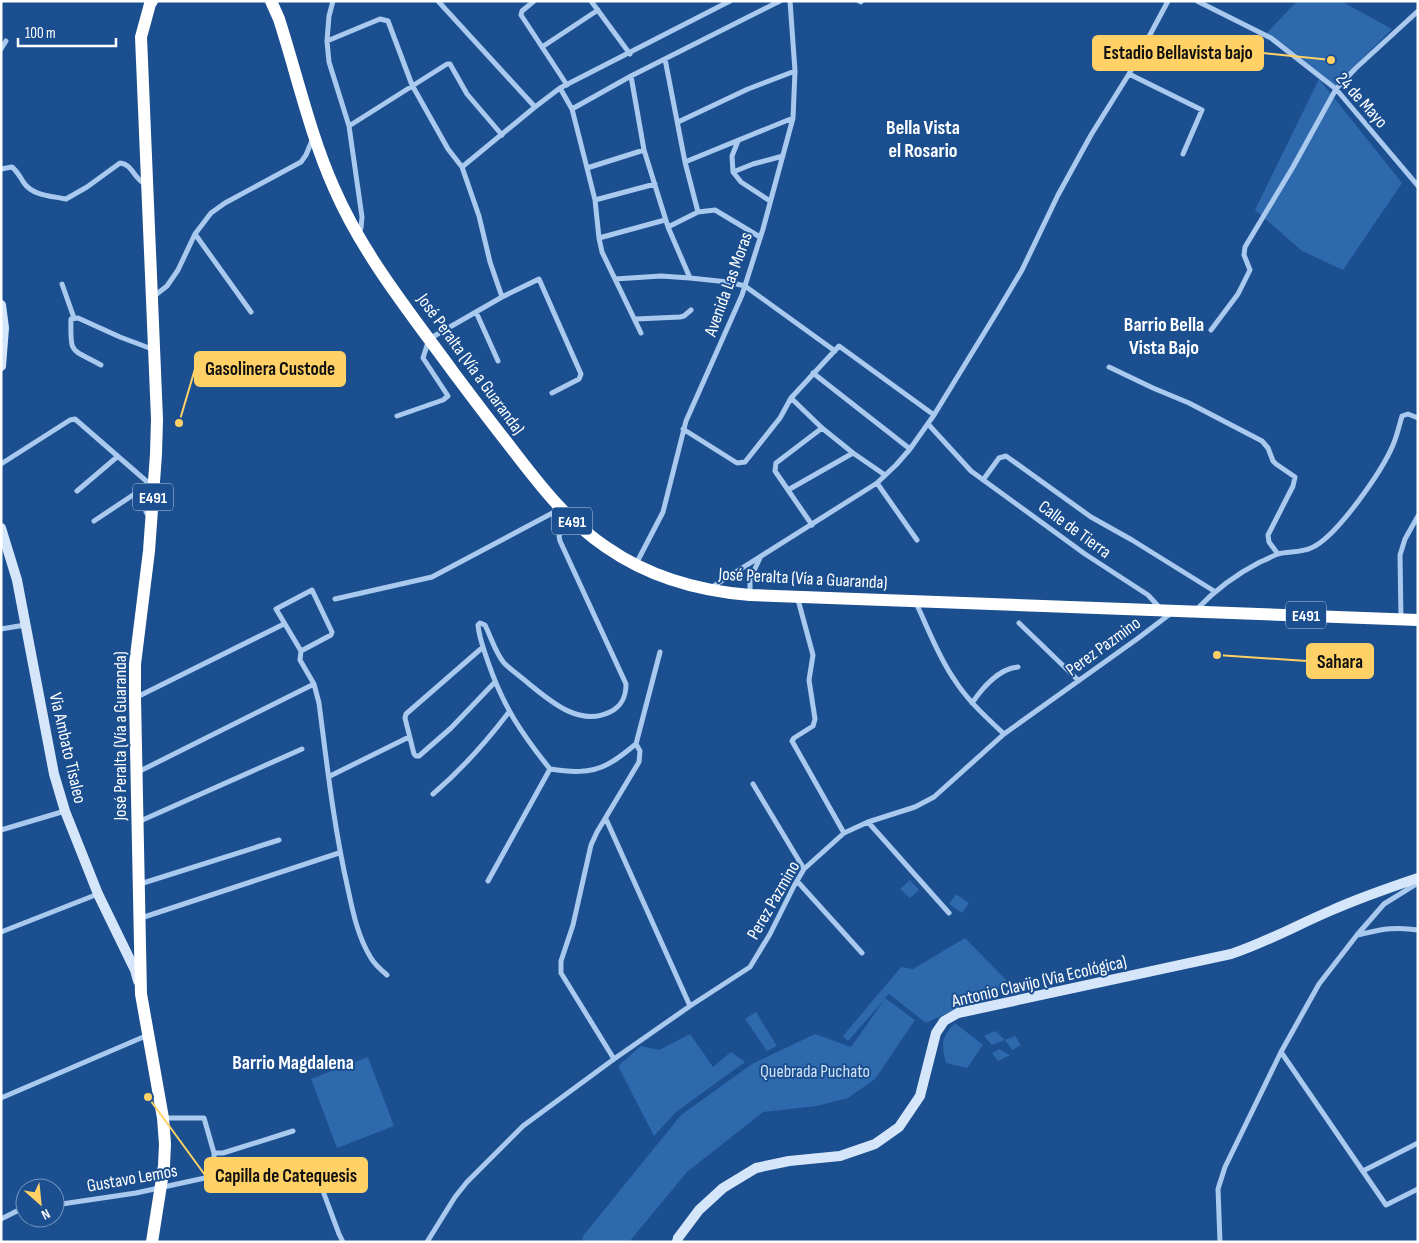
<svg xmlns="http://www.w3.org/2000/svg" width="1419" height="1243" font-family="'Sofia Sans Condensed',sans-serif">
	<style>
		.green { fill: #2e69ad }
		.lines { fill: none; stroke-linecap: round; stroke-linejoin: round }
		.street { stroke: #a9c9ee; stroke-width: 5 }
		.secondary { stroke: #d6e6fa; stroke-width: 10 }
		.highway { stroke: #fff; stroke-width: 12 }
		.labels { text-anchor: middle; stroke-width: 4; stroke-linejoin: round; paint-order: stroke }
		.shield { fill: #1b4f8f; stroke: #bbcadd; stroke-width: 1 }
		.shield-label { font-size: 16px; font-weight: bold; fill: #fff }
		.street-label { font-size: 18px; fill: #fff; stroke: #1b4f8f }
		.park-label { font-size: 18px; fill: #cfe3fa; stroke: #1b4f8f }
		.quarter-label { font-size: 20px; font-weight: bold; fill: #fff; stroke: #1b4f8f }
		.leader { fill: none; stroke: #ffd166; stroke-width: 2 }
		.callout-dot { fill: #ffd166; stroke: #1b4f8f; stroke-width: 2 }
		.callout { fill: #ffd166; stroke: #ffd166; stroke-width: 2 }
		.callout-label { font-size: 19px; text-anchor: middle; font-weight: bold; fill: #111 }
	</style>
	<rect width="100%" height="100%" fill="#1b4f8f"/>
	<path class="green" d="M1297 1H1341L1392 29 1335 86 1266 34Z
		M1319 79 1402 183 1343 270 1302 251 1255 210Z
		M910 880 919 890 910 898 900 889Z
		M956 894 969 903 962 913 949 904Z
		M965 938 1010 984 926 1023 889 994 885 998 915 1020 875 1079 848 1098 817 1106 763 1112 687 1172 629 1242H582L583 1236 681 1115 752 1064 815 1034 851 1047 885 999 848 1041 843 1036 901 967 913 969Z
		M756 1012 777 1046 767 1051 745 1019Z
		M955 1023 983 1045 967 1068 946 1063C941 1043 941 1038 955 1023Z
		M995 1031 1005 1040 1015 1036 1021 1045 1012 1050 1005 1040 992 1045 984 1036Z
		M690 1034 713 1067 731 1052 745 1062 676 1112 654 1136 618 1066 641 1046 659 1050Z
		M999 1049 1010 1055 998 1061 992 1053Z
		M368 1057 394 1126 337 1148 311 1079Z"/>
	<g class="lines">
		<path class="street" d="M333 1 329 16 327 41 329 62 349 126 362 217 361 228 358 233
			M438 1 535 107
			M534 1 522 11 521 15 567 85
			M591 1 630 54
			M859 1 861 2
			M1197 1 1271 38 1336 89 1418 186
			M327 41 380 19 388 21 412 85 448 149 462 167 479 216 490 262 502 297
			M542 47 598 10
			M1 49 6 41
			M665 59 685 162 793 118
			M1129 74 1202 110 1183 154
			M631 76 644 150 668 227
			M560 88 572 109 587 168 595 200 599 238 602 252 641 333
			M572 109 631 76 780 1
			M678 122 748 89 795 71
			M349 126 447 64H450L467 94 502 135
			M685 162 698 212 715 210 760 237
			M462 167 535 107 560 88 730 1
			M587 168 644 150
			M1 169 12 167C18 172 20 177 24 183 33 196 52 196 66 199L87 187 120 163C133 164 134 180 146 184
			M733 172 732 156 738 141
			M595 200 655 184
			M770 201 741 182 733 172 753 164 783 156
			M698 212 668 227 690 278 728 282 745 286 835 351
			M195 234 251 312
			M599 238 665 220
			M615 279 661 276 690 278
			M62 284 74 318
			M153 297 167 286 178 270 195 234 211 213 225 203 301 162 306 155 313 138
			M476 312 498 361
			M636 319 680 317 684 316 691 310
			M1211 330 1238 294 1250 270 1244 255 1245 247 1293 167 1336 89 1356 68 1418 11
			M101 365C71 348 70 356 71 319L78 318 120 337 152 349
			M1109 367 1153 388 1189 403 1262 441 1268 448 1273 461 1276 464 1295 477 1293 486 1268 535 1269 542 1278 554
			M813 373 910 449
			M791 398 839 346 934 415
			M397 416 443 400 448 396 423 358 429 339 502 297 539 279 581 374 579 379 552 393
			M928 424 971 471 1085 554 1148 595 1159 607
			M683 429 737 463 745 462 780 418 791 398 822 428 853 453
			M1 464 70 420 75 419 152 486
			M983 480 999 458 1006 456 1091 517 1132 540 1214 591
			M877 483 917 540
			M788 490 775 471 776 463 822 428
			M77 491 117 457
			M569 519 559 536 560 541 626 684C626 697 622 706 610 712 579 727 550 701 528 683 520 676 511 670 504 663 495 652 491 637 485 625L480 623 478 625C479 638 484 650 488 662 503 706 521 733 550 769 569 772 590 774 608 764 618 759 627 751 636 744L640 751 639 762 597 832 591 845 573 925 561 961V973L614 1059
			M94 521 139 491 144 493 146 512 148 515
			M812 525 788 490 853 453 885 475
			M636 564 663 512 686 421 742 295 763 229 793 118 795 71 790 1
			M712 587 877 483 896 465 910 449 934 415 997 312 1022 270 1058 195 1091 135 1129 74 1168 1
			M312 590 332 632 331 635 301 651 276 609Z
			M750 595V579L760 558
			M797 596 813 655 809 680 815 719 813 726 794 738 792 741 844 833
			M335 599 432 577 560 509
			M916 603C928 628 938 656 954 679 967 700 986 717 1004 734
			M1197 609C1216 589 1235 575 1260 562 1266 560 1272 556 1278 554 1288 551 1300 553 1311 548 1336 538 1382 471 1393 445 1397 436 1399 426 1402 416L1408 414 1418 418
			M1401 619 1400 555 1405 539 1418 516
			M1019 623 1078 680
			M1 629 25 625
			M483 647 406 714 405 718 414 754 416 756H419L451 728 495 682
			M301 651 300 660 314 684 319 703C327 765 334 828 348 889 353 913 358 937 371 958 375 965 381 970 387 975
			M137 697 284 624
			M972 703C983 687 998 669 1018 667
			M636 744 660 652
			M138 772 314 684
			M330 776 409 737
			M753 784 804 869
			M433 794C461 770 487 741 509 712
			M606 819 690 1006
			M138 822 302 749
			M868 822 949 913
			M1 830 65 811
			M488 881 550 769
			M797 881 862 953
			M140 884 279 840
			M141 918 339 853
			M1 932 98 894
			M1357 935C1380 930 1393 926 1418 930
			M1281 1052 1386 1205 1418 1189
			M1 1098 148 1035
			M214 1153H223L293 1131
			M1363 1171 1418 1143
			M317 1175 339 1234 343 1242
			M55 1205 136 1193 214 1176V1153L204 1118H164
			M1 1219 17 1211 25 1209
			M427 1242 455 1197 467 1182 523 1126 614 1059 690 1006 750 967 770 934 794 886 804 869 844 833 868 822 915 807 934 797 1004 734 1137 639 1170 614
			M1220 1242 1218 1189 1225 1167 1281 1052 1319 984 1357 935 1384 904 1418 883"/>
		<path class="secondary" d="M1 305 4 328 1 366
			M1 528 17 580 54 774 65 811 98 894 135 970 138 981
			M677 1242 678 1238 699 1210 723 1188 756 1168 789 1161 840 1156 875 1144 899 1127 920 1096 936 1033 944 1021 958 1013 1231 954C1265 943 1297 925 1330 911 1359 898 1388 888 1418 878"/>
		<path class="highway" d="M271 1 279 19C297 75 310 134 334 188 363 255 411 314 454 373 472 397 490 421 509 445 538 483 566 520 606 547 649 577 699 591 750 595L1418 620
			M152 1242 164 1166 165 1144 163 1118 141 994 135 698V664L149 551 156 454 157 419 141 37 150 4 152 1"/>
	</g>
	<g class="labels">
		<g class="shield">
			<rect x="133" y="483.5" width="40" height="27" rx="4"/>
			<rect x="552" y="507.5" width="40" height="27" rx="4"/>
			<rect x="1286" y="601.5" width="40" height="27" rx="4"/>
		</g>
		<g class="shield-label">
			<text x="153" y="503">E491</text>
			<text x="572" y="527">E491</text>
			<text x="1306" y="621">E491</text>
		</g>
		<g class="street-label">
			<text transform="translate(1362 100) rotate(48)" y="6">24 de Mayo</text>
			<text transform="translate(728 284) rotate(-70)" y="6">Avenida Las Moras</text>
			<text transform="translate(471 364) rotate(54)" y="6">José Peralta (Vía a Guaranda)</text>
			<text transform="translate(1075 529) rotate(36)" y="6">Calle de Tierra</text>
			<text transform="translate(803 578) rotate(3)" y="6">José Peralta (Vía a Guaranda)</text>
			<text transform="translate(1103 646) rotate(-36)" y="6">Perez Pazmino</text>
			<text transform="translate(120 736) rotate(-90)" y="6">José Peralta (Vía a Guaranda)</text>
			<text transform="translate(68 748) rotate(77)" y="6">Via Ambato Tisaleo</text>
			<text transform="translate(773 900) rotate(-60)" y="6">Perez Pazmino</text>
			<text transform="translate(1039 981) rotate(-13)" y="6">Antonio Clavijo (Via Ecológica)</text>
			<text transform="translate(132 1178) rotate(-10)" y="6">Gustavo Lemos</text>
		</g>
		<g class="park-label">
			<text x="815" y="1077">Quebrada Puchato</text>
		</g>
		<g class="quarter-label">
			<text x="923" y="134">Bella Vista<tspan x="923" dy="23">el Rosario</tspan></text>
			<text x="1164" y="331">Barrio Bella<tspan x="1164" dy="23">Vista Bajo</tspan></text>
			<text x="293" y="1069">Barrio Magdalena</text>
		</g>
	</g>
	<path class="leader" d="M1331 60L1263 53M179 423L195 369M1217 655L1307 661M148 1097L205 1175"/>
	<g class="callout-dot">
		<circle cx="1331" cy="60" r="5"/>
		<circle cx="179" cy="423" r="5"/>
		<circle cx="1217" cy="655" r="5"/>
		<circle cx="148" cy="1097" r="5"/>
	</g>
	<g class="callout">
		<rect x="1093" y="36" width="170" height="34" rx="5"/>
		<rect x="195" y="352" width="150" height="34" rx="5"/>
		<rect x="1307" y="644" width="66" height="34" rx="5"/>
		<rect x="205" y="1158" width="162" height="34" rx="5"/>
	</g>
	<g class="callout-label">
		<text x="1178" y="59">Estadio Bellavista bajo</text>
		<text x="270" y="375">Gasolinera Custode</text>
		<text x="1340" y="668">Sahara</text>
		<text x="286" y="1182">Capilla de Catequesis</text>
	</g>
	<rect width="1419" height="1243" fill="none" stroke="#ffffff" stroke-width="5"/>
	<g transform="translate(40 1203) rotate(153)"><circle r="24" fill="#1b4f8f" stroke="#7695bc"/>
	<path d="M0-4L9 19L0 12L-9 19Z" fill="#ffd166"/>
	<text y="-8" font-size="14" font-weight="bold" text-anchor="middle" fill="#ffffff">N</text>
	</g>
	<path d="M18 38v8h98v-8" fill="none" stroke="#ffffff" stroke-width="2.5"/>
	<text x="25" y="38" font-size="15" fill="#ffffff" stroke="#1b4f8f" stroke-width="4" paint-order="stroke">100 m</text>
</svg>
